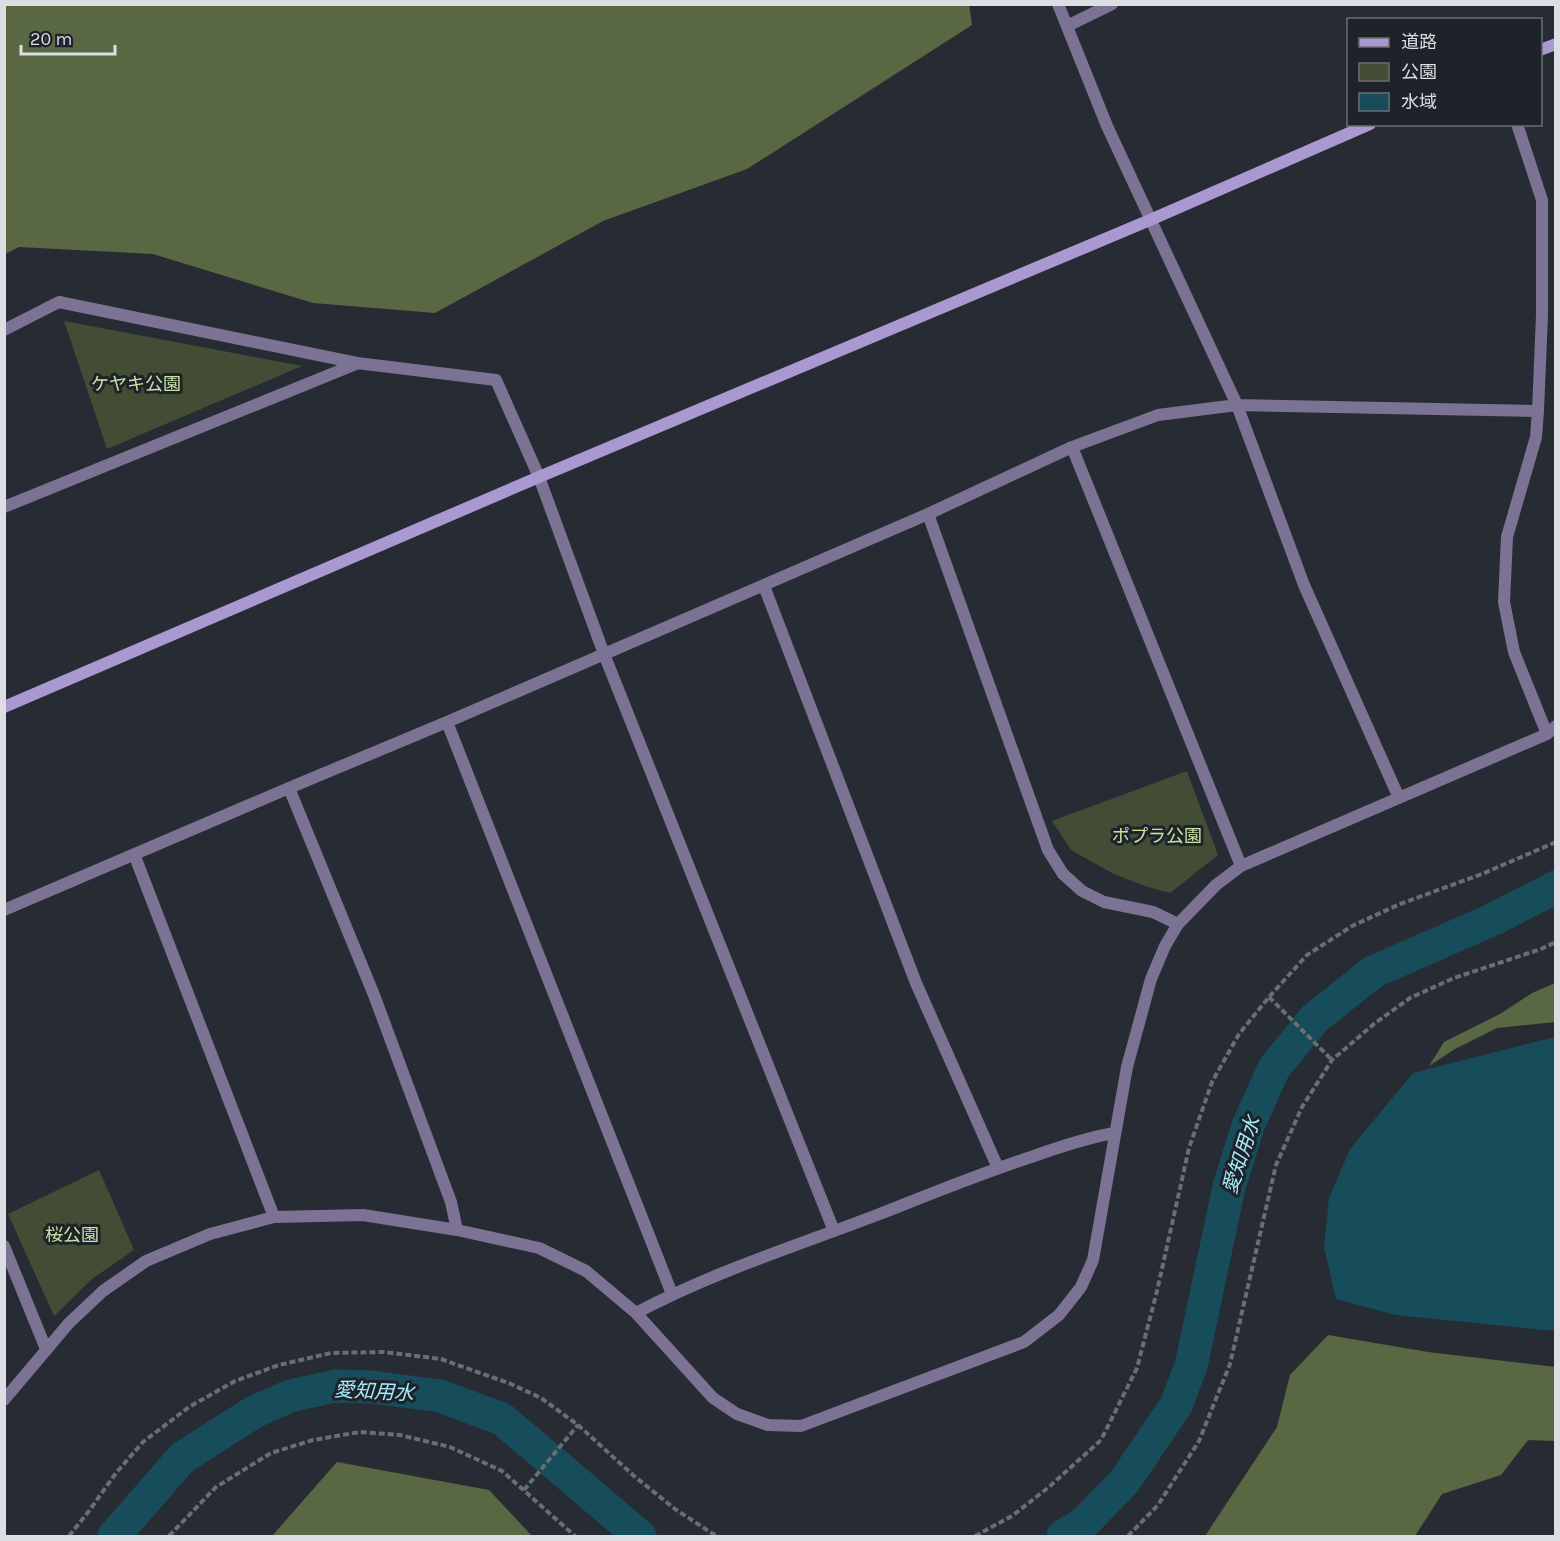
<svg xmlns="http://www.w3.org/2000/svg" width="1560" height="1541" font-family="Karla,'Noto Sans JP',sans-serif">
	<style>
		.green { fill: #434d36 }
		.forest { fill: #596843 }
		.water { fill: #174d5b }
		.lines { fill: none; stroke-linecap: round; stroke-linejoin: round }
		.canal { stroke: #174d5b; stroke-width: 33 }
		.path { stroke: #696e74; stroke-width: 4; stroke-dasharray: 6 3; stroke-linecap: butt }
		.street { stroke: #7c7294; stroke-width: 12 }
		.secondary { stroke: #aa99d0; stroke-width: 12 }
		.labels { text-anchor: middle; stroke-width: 6; stroke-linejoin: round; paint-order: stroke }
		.park-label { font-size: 18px; fill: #c8e3a3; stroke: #1e232a }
		.water-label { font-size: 20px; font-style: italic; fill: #a7eafd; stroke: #1e232a }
	</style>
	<rect width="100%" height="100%" fill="#272c34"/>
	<path class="green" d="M64 321 302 366 107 449Z
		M1187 771 1218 855 1170 893 1145 886 1112 873 1071 850 1052 821Z
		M99 1170 134 1250 92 1279 54 1316 8 1214Z"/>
	<path class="forest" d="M969 4 972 25 747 169 603 221 435 313 313 303 153 254 19 247 5 254V5Z
		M1555 983V1022L1497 1028 1455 1049 1429 1066 1444 1042 1500 1014 1532 993Z
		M1328 1335 1428 1352 1555 1367V1441L1528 1440 1501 1475 1442 1494 1415 1536H1205L1277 1427 1290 1375Z
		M337 1462 489 1490 532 1536H272Z"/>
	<path class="water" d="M1555 1037V1331L1396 1315 1336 1299 1324 1247 1329 1198 1350 1149 1413 1073Z"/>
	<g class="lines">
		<path class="canal" d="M114 1536 182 1458 254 1412 290 1396 335 1386 372 1387 440 1396 502 1419 640 1536
			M1063 1536 1084 1523 1124 1482 1176 1405 1191 1366 1229 1187 1248 1126 1274 1068 1314 1019 1373 972 1494 919 1556 887"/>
		<path class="path" d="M1269 997 1332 1060
			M524 1490 578 1425
			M69 1536 89 1511 116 1473 143 1442 189 1407 235 1381 279 1365 331 1353 384 1352 441 1359 511 1384 541 1398 578 1425 634 1476 675 1509 713 1534 719 1536
			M169 1536 216 1487 271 1453 313 1440 360 1432 400 1435 450 1447 502 1471 575 1536
			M975 1536 1012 1516 1049 1487 1101 1440 1137 1368 1157 1291 1189 1148 1212 1082 1239 1034 1269 997 1307 955 1352 926 1400 904 1482 874 1556 842
			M1128 1536 1158 1505 1199 1441 1230 1364 1276 1165 1302 1107 1332 1060 1375 1023 1410 998 1454 978 1541 949 1556 942"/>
		<path class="street" d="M1058 4 1107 126 1237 405 1304 585 1399 798
			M1067 26 1112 4
			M1517 124 1542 200V315L1538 411 1536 437 1507 537 1504 602 1514 652 1547 734
			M4 330 59 302 357 363 496 380 539 477 604 654 834 1231
			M1072 447 1241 866
			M4 507 356 364
			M928 514 1048 850 1063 874 1082 891 1104 902 1153 912 1178 924
			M764 586 916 983 998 1168
			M447 722 672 1294
			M289 788 374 995 451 1202 457 1230
			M134 854 274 1217
			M4 910 289 788 447 722 928 514 1072 447 1158 415 1237 405 1538 411
			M4 1246 46 1349
			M636 1313C713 1272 796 1246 877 1215 928 1195 979 1174 1031 1157 1059 1147 1086 1138 1114 1133
			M4 1400 69 1323 103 1291 146 1261 210 1234 274 1217 363 1215 457 1230 539 1248 586 1271 636 1313 713 1398 737 1414 768 1425 801 1426 1024 1342 1059 1315 1081 1287 1093 1260 1127 1067 1151 979 1165 946 1178 924 1216 885 1241 866 1547 734 1556 726"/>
		<path class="secondary" d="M1540 50 1556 44
			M4 707 539 477 1150 220 1370 124"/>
	</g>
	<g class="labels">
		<g class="park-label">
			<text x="136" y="390">ケヤキ公園</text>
			<text x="1157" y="842">ポプラ公園</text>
			<text x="72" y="1241">桜公園</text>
		</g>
		<g class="water-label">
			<text transform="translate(1241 1155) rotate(-72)" y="7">愛知用水</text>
			<text transform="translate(374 1391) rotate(3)" y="7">愛知用水</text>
		</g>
	</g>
	<rect width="1560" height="1541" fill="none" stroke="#dbdfe4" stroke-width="12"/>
	<rect x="1347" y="18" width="195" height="108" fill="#1e232a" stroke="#6a6e74" stroke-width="1.5"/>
	<rect x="1359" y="38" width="30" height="9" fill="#aa99d0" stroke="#6a6e74" stroke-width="1.5"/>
	<text x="1401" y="48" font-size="18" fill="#dbdfe4">道路</text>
	<rect x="1359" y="63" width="30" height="18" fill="#434d36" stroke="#6a6e74" stroke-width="1.5"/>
	<text x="1401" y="78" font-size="18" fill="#dbdfe4">公園</text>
	<rect x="1359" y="93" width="30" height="18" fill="#174d5b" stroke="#6a6e74" stroke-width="1.5"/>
	<text x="1401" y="108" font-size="18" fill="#dbdfe4">水域</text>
	<path d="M21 45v9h94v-9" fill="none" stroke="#dbdfe4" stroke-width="3"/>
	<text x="30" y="45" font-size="18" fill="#dbdfe4" stroke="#1e232a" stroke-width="4.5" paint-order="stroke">20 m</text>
</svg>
